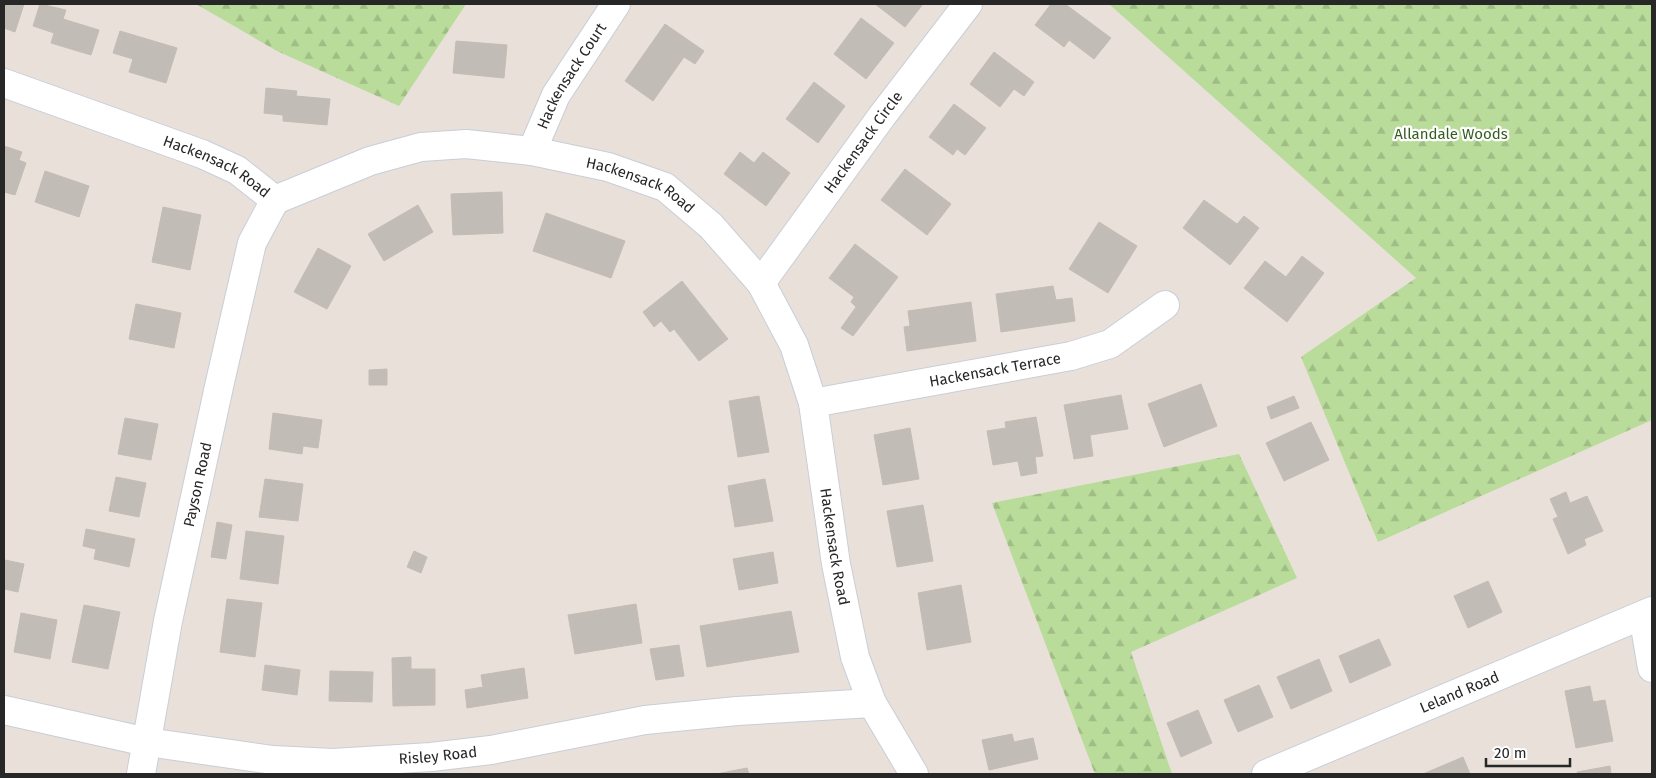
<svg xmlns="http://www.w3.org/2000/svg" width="1656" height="778" font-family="'Fira Sans',sans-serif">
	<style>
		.forest { fill: url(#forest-firs) }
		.building { fill: #c1bcb6; stroke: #c4bcb4 }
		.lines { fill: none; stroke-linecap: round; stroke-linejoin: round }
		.street-casing { stroke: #c8ced8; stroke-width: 30 }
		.street { stroke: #fff; stroke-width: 28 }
		.labels { text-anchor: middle; stroke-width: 4.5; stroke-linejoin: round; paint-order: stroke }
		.street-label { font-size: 15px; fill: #272727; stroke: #fff }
		.park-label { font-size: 15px; fill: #345d1f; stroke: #fff }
	</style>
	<defs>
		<pattern id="forest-firs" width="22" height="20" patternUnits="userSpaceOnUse" patternTransform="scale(1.25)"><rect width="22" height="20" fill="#b9dc9a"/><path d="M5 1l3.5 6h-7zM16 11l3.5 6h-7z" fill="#9fbd85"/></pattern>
	</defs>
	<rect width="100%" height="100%" fill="#e9e0da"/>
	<path class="forest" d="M196 4H466L399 106 277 51Z
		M1109 4H1652V420L1378 542 1301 357 1416 278Z
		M1239 454 1297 578 1131 652 1172 774H1095L992 503Z"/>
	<path class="building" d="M4 4H24L15 32 4 28Z
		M40 4 66 10 63 19 99 30 91 55 51 43 54 33 33 26Z
		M875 4H923L905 27Z
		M1051 4H1065L1111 38 1094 59 1069 40 1064 47 1035 25Z
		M861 18 894 43 866 79 834 54Z
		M665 24 704 51 695 64 684 57 653 101 625 81Z
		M120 31 177 48 166 83 129 72 133 59 113 53Z
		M456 41 507 45 504 78 453 73Z
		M994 52 1034 82 1024 96 1014 89 1000 107 970 84Z
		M814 82 845 106 818 143 786 119Z
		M266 88 297 91 296 96 330 99 327 125 283 121V115L264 113Z
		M954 104 986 128 965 155 957 149 953 155 929 137Z
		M4 146 22 152 19 160 26 163 15 195 4 192Z
		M740 152 754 163 763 152 790 173 766 206 724 174Z
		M905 169 951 204 927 235 881 200Z
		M45 171 89 186 79 217 35 202Z
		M502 192 503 233 453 235 451 194Z
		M1204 200 1237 224 1244 216 1259 228 1230 265 1183 228Z
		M418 205 433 232 384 261 368 234Z
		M163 207 201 215 190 270 152 262Z
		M546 213 625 241 611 278 533 251Z
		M1099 222 1137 246 1108 293 1069 269Z
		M855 244 898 277 853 336 841 328 856 307 851 302 854 297 829 278Z
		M318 248 351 266 327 309 294 292Z
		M1302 256 1324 273 1287 322 1244 288 1265 261 1286 277Z
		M682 281 728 339 699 361 674 329 670 332 661 321 654 327 643 312Z
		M1053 286 1056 300 1072 298 1075 321 1001 332 996 294Z
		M971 302 976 341 907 351 904 327 910 326 908 311Z
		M136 304 181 313 174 348 129 339Z
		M387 369V385H369V370Z
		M1201 384 1217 426 1164 447 1148 404Z
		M1121 395 1128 429 1090 435 1093 456 1074 459 1064 405Z
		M759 396 769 452 738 457 729 401Z
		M1294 396 1299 408 1271 419 1267 407Z
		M273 413 322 420 318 448 303 446 302 454 269 449Z
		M1036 417 1043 456 1035 457 1037 473 1021 476 1018 461 993 465 987 431 1006 428 1005 422Z
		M125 418 158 424 151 460 118 454Z
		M1311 422 1329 460 1284 481 1266 443Z
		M910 428 919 479 883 485 874 435Z
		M116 477 146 483 139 517 109 511Z
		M265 479 303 484 298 521 259 517Z
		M765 479 773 521 735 527 728 486Z
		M1566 492 1570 503 1587 496 1603 531 1584 539 1586 545 1568 554 1553 519 1558 517 1550 499Z
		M923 505 933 561 897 567 887 511Z
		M217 522 232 525 226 559 211 557Z
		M86 529 135 539 129 567 94 559 96 549 83 546Z
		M246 531 284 536 278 584 240 579Z
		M414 551 427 557 421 573 407 567Z
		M773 552 778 583 739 590 733 559Z
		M5 560 24 564 18 592 4 589Z
		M1488 581 1502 612 1468 628 1454 596Z
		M961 585 971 642 927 650 918 593Z
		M227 599 262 603 255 657 220 652Z
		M636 604 642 643 575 654 568 615Z
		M84 605 120 612 108 669 72 662Z
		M791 611 799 652 707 667 700 626Z
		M21 613 57 620 50 659 14 652Z
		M1379 639 1391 665 1350 683 1339 656Z
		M679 645 684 676 656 680 650 649Z
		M411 657V669H435V705L393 706 392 658Z
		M1319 659 1332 691 1291 709 1277 677Z
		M265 665 300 670 297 695 262 690Z
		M524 668 528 698 467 708 465 690 483 687 481 675Z
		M330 671 373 672 372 702 329 701Z
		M1259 685 1273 717 1238 732 1224 700Z
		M1590 686 1593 702 1605 700 1613 741 1576 748 1565 691Z
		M1198 710 1212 743 1181 757 1167 723Z
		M1012 734 1014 742 1033 738 1038 759 989 770 982 740Z
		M1463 757 1470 774H1423Z
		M1610 766 1611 774H1578L1577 772Z
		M747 768 749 774H716Z"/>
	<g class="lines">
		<g class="street-casing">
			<g id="street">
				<path id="s1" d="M4 83 202 154 237 170 275 200 370 161 421 147 466 144 532 151 608 167 665 187 711 226 761 283 794 345 813 403 836 564 855 657 872 703 914 774"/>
				<path id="s2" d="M532 151 556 95 616 4"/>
				<path id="s3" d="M761 283 882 116 968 4"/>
				<path id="s4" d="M813 403 1071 356 1110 344 1165 305"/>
				<path d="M1643 615 1652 668"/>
				<path id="s5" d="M4 710 147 742 273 760 333 763 431 757 491 750 645 720 737 711 872 703"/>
				<path id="s6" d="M141 774 168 621 220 382 252 243 275 200"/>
				<path id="s7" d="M1266 774 1652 611"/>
			</g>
		</g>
		<use href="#street" class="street"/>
	</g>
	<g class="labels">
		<g class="street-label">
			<text dy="5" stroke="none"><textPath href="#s2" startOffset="85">Hackensack Court</textPath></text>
			<text dy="5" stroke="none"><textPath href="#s3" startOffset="174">Hackensack Circle</textPath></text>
			<text dy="5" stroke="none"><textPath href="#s1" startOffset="229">Hackensack Road</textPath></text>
			<text dy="5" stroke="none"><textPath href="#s1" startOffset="679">Hackensack Road</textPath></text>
			<text dy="5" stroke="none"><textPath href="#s4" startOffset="185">Hackensack Terrace</textPath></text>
			<text dy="5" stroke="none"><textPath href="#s6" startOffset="295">Payson Road</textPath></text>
			<text dy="5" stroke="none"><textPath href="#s1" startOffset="1115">Hackensack Road</textPath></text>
			<text dy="5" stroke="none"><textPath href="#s7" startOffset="210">Leland Road</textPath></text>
			<text dy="5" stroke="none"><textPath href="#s5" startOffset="439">Risley Road</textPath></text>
		</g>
		<g class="park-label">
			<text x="1451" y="139">Allandale Woods</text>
		</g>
	</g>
	<rect width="1656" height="778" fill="none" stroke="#272727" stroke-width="10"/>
	<path d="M1486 758v8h84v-8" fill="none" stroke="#272727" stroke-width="2.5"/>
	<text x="1494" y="758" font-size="15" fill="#272727" stroke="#ffffff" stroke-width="4" paint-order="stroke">20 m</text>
</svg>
